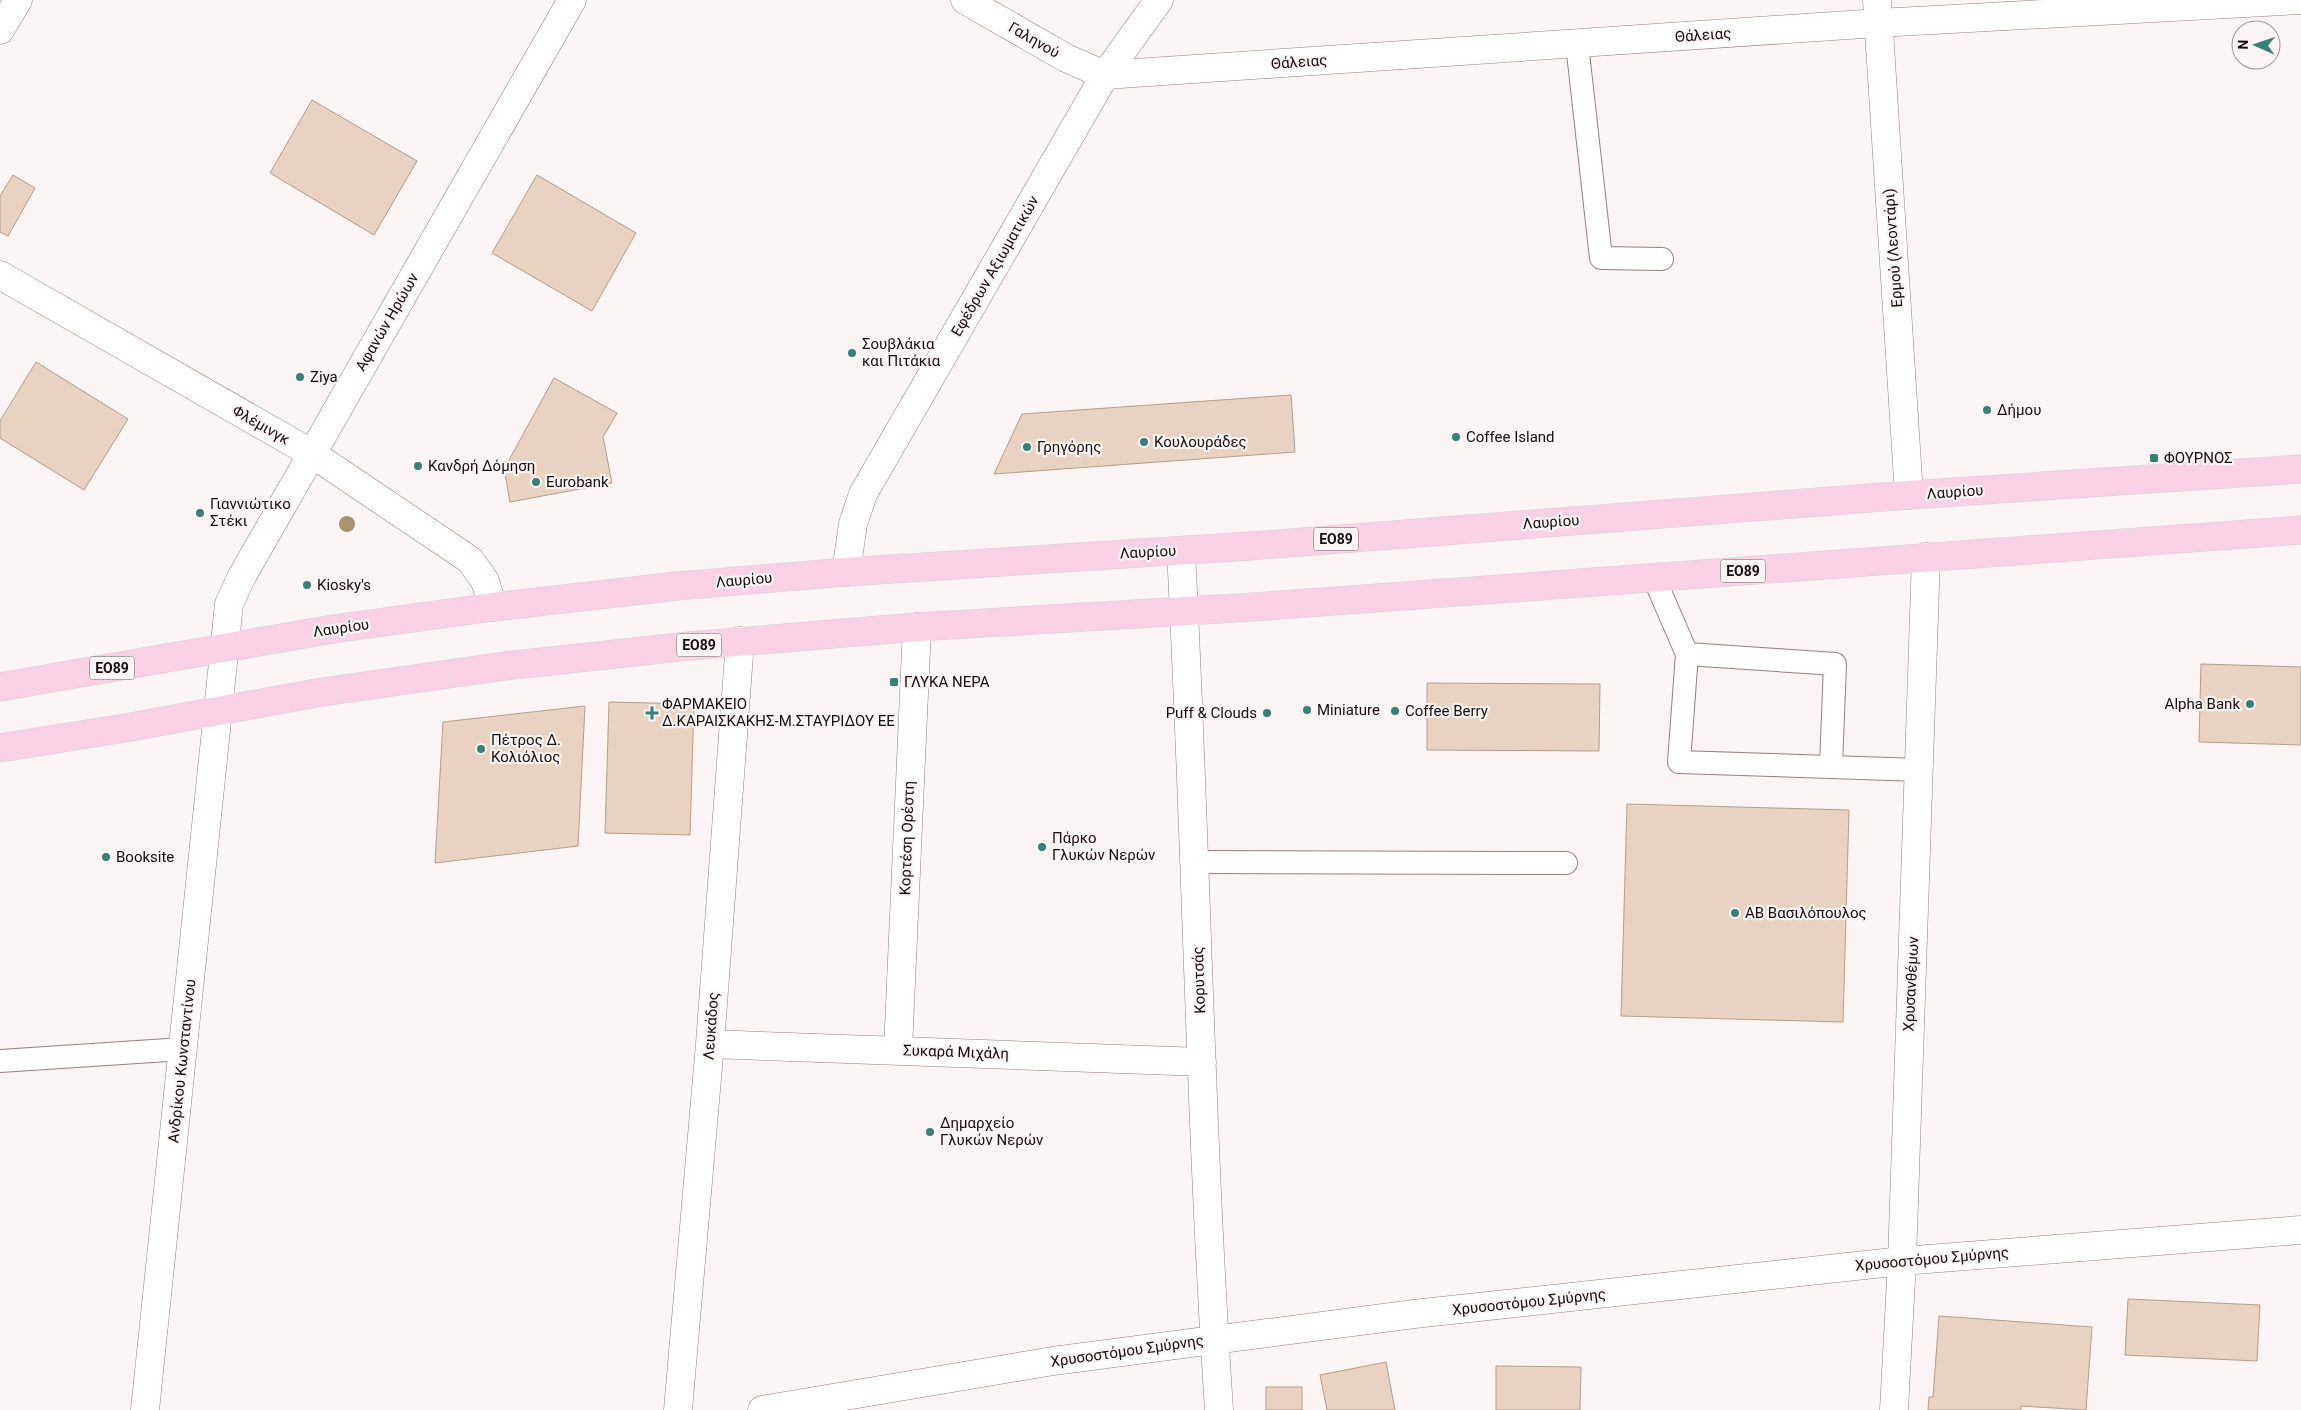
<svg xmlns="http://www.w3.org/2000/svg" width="2301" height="1410" font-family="Roboto,sans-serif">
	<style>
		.building { fill: #ead2c2; stroke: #b59d8e }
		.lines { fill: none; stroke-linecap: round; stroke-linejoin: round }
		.service-casing { stroke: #9a7e7d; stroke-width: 24 }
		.pedestrian-casing { stroke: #9a7e7d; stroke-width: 29 }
		.minor-casing { stroke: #9a7e7d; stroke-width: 29 }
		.tertiary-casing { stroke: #9a7e7d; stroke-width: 29 }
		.primary-casing { stroke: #d5d3d3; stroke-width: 29 }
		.service { stroke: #fff; stroke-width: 22 }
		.pedestrian { stroke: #fff; stroke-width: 28 }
		.minor { stroke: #fff; stroke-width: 28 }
		.tertiary { stroke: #fff; stroke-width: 28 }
		.primary { stroke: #fad0e5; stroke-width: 28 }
		.tree { fill: #a5956e }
		.poi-dot { fill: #387f78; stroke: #fbf4f4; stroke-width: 2 }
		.labels { text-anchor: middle; stroke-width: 4.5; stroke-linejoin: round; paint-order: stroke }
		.shield { fill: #fbf4f4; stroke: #5c5252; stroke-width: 1 }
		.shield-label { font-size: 14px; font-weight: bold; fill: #180d0d }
		.street-label { font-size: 15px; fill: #180d0d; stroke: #fbf4f4 }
		.poi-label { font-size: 15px; fill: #180d0d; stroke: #fbf4f4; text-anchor: start }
	</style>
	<rect width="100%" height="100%" fill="#fbf4f4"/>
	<path class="building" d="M312 100 417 161 374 235 270 173Z
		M13 175 35 188 8 236 0 232V196Z
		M537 175 636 233 592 311 492 253Z
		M36 362 128 419 84 490 0 438V421Z
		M554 378 617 413 603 437 612 483 510 502 504 469Z
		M1291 395 1295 452 994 474 1022 414Z
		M2201 664 2301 667V745L2199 742Z
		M1427 683 1600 684 1599 751 1427 750Z
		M609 702 694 704 690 835 605 833Z
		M585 706 578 846 435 863 443 722Z
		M1627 804 1849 810 1843 1022 1621 1016Z
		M2128 1299 2260 1305 2257 1361 2125 1355Z
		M1939 1316 2092 1327 2086 1410 2021 1406V1410H1928L1929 1397H1933Z
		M1386 1362 1395 1410H1327L1320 1375Z
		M1496 1366 1581 1367 1580 1410H1496Z
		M1266 1387H1302V1410H1266Z"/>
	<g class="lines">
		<g class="service-casing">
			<path id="service" d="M1577 44 1601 258 1662 259
				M1654 578 1687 654 1679 762 1919 770
				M1687 654 1835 664 1831 766
				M1195 862 1566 863
				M0 1061 183 1049"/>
		</g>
		<g class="pedestrian-casing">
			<path id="pedestrian" d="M898 1049 917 627"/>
		</g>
		<g class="minor-casing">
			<path id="minor" d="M965 0 1066 58 1105 75 1878 23 2301 0
				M1877 0 1909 495
				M0 30 18 0
				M0 275 311 453 470 560 485 581 493 607
				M1181 551C1196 837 1200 1124 1219 1410
				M846 572 853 524 863 494 1105 75 1159 0
				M710 1044 1202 1062
				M145 1410 218 711
				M678 1410 710 1044 740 641
				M762 1410 1053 1361 1414 1314 1902 1261 2301 1230
				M1894 1410 1902 1261 1926 557"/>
		</g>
		<g class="tertiary-casing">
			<path id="tertiary" d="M218 711 229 604 242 576 572 0"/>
		</g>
		<g class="primary-casing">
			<path id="primary" d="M0 687 333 629 493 607 677 586 846 572 1250 546 1909 495 2301 469
				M0 748 131 727 316 693 505 666 689 646 917 627 1253 607 2301 530"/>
		</g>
		<use href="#service" class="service"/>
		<use href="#pedestrian" class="pedestrian"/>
		<use href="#minor" class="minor"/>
		<use href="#tertiary" class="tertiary"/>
		<use href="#primary" class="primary"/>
	</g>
	<circle class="tree" cx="347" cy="524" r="8"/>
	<g class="poi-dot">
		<circle cx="852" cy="353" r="5"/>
		<circle cx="300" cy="377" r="5"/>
		<circle cx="1987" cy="410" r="5"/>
		<circle cx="1456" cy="437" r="5"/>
		<circle cx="1144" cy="442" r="5"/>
		<circle cx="1027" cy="447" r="5"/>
		<rect x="2149" y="453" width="10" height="10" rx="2.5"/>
		<circle cx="418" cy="466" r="5"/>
		<circle cx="536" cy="482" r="5"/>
		<circle cx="200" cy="513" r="5"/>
		<circle cx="307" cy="585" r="5"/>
		<rect x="889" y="677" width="10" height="10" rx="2.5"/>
		<circle cx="2250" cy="704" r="5"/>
		<circle cx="1307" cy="710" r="5"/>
		<circle cx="1395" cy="711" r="5"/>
		<path d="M649.5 705.5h5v5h5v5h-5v5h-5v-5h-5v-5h5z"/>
		<circle cx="1267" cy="713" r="5"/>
		<circle cx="481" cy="749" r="5"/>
		<circle cx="1042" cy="847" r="5"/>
		<circle cx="106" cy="857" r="5"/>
		<circle cx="1735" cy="913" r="5"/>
		<circle cx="930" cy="1132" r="5"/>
	</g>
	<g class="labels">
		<g class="shield">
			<rect x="1313.5" y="527.5" width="45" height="23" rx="4"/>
			<rect x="1720.5" y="559.5" width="45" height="23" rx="4"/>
			<rect x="676.5" y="633.5" width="45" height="23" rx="4"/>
			<rect x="89.5" y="656.5" width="45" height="23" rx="4"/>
		</g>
		<g class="shield-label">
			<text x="1336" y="544">ΕΟ89</text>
			<text x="1743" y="576">ΕΟ89</text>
			<text x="699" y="650">ΕΟ89</text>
			<text x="112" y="673">ΕΟ89</text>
		</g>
		<g class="street-label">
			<text transform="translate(1703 35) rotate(-4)" y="5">Θάλειας</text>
			<text transform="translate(1034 40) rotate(30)" y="5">Γαληνού</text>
			<text transform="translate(1299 62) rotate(-4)" y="5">Θάλειας</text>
			<text transform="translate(1893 248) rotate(-94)" y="5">Ερμού (Λεοντάρι)</text>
			<text transform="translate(995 266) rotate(-60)" y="5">Εφέδρων Αξιωματικών</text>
			<text transform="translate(387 322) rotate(-60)" y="5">Αφανών Ηρώων</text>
			<text transform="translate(261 425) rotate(30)" y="5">Φλέμινγκ</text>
			<text transform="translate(1955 492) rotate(-4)" y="5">Λαυρίου</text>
			<text transform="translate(1551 522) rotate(-4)" y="5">Λαυρίου</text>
			<text transform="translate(1148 552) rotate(-3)" y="5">Λαυρίου</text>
			<text transform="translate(744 580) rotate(-5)" y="5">Λαυρίου</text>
			<text transform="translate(341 628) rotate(-8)" y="5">Λαυρίου</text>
			<text transform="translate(907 838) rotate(-88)" y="5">Κορτέση Ορέστη</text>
			<text transform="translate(1199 980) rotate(-92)" y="5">Κορυτσάς</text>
			<text transform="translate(1911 984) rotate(-87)" y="5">Χρυσανθέμων</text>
			<text transform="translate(711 1026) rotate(-86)" y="5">Λευκάδος</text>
			<text transform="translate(956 1052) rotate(2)" y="5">Συκαρά Μιχάλη</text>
			<text transform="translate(182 1061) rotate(-84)" y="5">Ανδρίκου Κωνσταντίνου</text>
			<text transform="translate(1932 1259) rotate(-5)" y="5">Χρυσοστόμου Σμύρνης</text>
			<text transform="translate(1529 1302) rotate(-6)" y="5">Χρυσοστόμου Σμύρνης</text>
			<text transform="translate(1127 1351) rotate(-8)" y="5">Χρυσοστόμου Σμύρνης</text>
		</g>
		<g class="poi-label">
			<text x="862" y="349">Σουβλάκια<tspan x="862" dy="17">και Πιτάκια</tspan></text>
			<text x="310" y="382">Ziya</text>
			<text x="1997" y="415">Δήμου</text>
			<text x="1466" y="442">Coffee Island</text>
			<text x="1154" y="447">Κουλουράδες</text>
			<text x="1037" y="452">Γρηγόρης</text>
			<text x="2164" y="463">ΦΟΥΡΝΟΣ</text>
			<text x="428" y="471">Κανδρή Δόμηση</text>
			<text x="546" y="487">Eurobank</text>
			<text x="210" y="509">Γιαννιώτικο<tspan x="210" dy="17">Στέκι</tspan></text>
			<text x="317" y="590">Kiosky's</text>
			<text x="904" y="687">ΓΛΥΚΑ ΝΕΡΑ</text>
			<text x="662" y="709">ΦΑΡΜΑΚΕΙΟ<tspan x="662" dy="17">Δ.ΚΑΡΑΙΣΚΑΚΗΣ-Μ.ΣΤΑΥΡΙΔΟΥ ΕΕ</tspan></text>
			<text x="2240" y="709" text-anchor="end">Alpha Bank</text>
			<text x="1317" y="715">Miniature</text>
			<text x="1405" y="716">Coffee Berry</text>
			<text x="1257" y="718" text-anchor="end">Puff &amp; Clouds</text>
			<text x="491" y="745">Πέτρος Δ.<tspan x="491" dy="17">Κολιόλιος</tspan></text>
			<text x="1052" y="843">Πάρκο<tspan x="1052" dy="17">Γλυκών Νερών</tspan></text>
			<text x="116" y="862">Booksite</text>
			<text x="1745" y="918">ΑΒ Βασιλόπουλος</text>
			<text x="940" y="1128">Δημαρχείο<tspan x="940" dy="17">Γλυκών Νερών</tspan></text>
		</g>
	</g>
	<g transform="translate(2256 45) rotate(272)"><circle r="24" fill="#fbf4f4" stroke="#a09898"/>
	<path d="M0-4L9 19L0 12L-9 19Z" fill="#387f78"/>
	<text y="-8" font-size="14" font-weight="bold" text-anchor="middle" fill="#180d0d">N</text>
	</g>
</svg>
